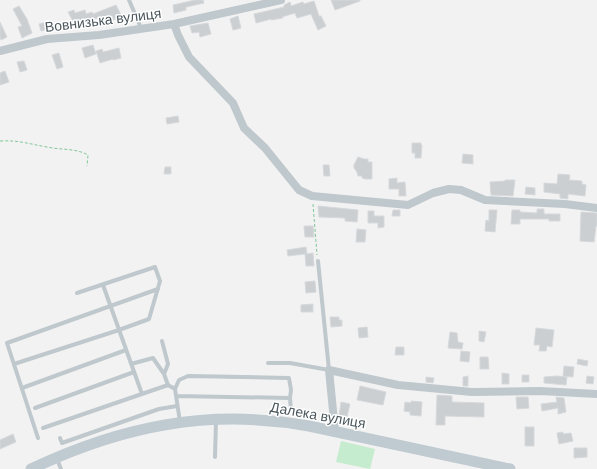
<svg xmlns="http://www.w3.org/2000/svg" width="597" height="469" font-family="'DM Sans',sans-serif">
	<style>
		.green { fill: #c5ecce }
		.building { fill: #cccfd2; stroke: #d6d9dc }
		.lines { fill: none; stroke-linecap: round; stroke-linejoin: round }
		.path { stroke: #80c799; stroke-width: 1; stroke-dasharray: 3 2; stroke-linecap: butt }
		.lane { stroke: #bfc8cc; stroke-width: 4 }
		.street { stroke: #bfc8cc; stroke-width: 8 }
		.secondary { stroke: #bfcad1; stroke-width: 11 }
		.labels { text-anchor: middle; stroke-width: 3; stroke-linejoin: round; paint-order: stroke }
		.street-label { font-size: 14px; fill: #4b575d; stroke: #fff }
	</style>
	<rect width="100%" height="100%" fill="#f3f2f2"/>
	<path class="green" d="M341 441 375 449 370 469 336 462Z"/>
	<path class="building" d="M195 0H203L204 3 186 7V10L174 13 173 5Z
		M331 0H360V1L335 10Z
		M314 1 319 16H321L326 26 318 30 311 14 297 18 295 13 282 17 283 18 271 20V19L256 23 254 14 284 7V5L290 2 291 6 303 2 304 4Z
		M116 5 122 17 113 20 112 16 102 20 100 17 84 23 83 19 74 23 68 12 74 10 75 13 85 10 86 14 92 12 93 14Z
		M19 6 27 19 32 33 22 38 18 27 22 26 13 9Z
		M238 16 241 28 233 30 230 19Z
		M50 21 52 28 41 31 39 24Z
		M0 22 7 37 1 40 0 37Z
		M208 23 211 34 200 37 199 32 192 33 190 26Z
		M93 45 96 54 85 58 82 48Z
		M119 48 121 58 113 60V59L100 63 96 51 102 49 103 52Z
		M59 53 63 67 57 69 52 55Z
		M24 61 27 70 20 72 17 62Z
		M5 71 9 82 0 85V73Z
		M178 116 179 122 167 124 166 118Z
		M412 143H421V145H422L421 158H415V153H412Z
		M463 154 473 155V164L462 163Z
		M358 157 364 159H368V162H372V179H365L362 178V176H358L357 172 354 168V165Z
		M323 165H329L330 176H324Z
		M165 167H171V174H164Z
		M558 174 570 175 569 180 582 181V184L586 185 585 196 568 194V199L560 198V194L544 192V183L557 184Z
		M397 178V183L405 182 406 196H399V189H389V179Z
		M505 180H515L513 196 491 195 490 182 505 181Z
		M526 187 535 188V195L525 194Z
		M318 206 358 210 357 222 345 221V218L319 217Z
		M537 209H544V214H560V221H549V219H520V224H511L512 210H520V212L537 213Z
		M393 210H400V216H392Z
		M489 210H497L495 232 485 231 486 220 489 221Z
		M368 211H374V216H384V227L378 228V223H368Z
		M581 212 597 213V226H596L594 242 580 241Z
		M304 226H313L314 237H305Z
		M357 229 366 230 365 242H356Z
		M306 247 307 254 313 253 314 266H306L305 254 288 256 287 250Z
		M315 281 316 292 306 293 305 282Z
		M313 304V312H301V305Z
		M330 317H339V320H342V326L331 327Z
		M367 327 368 337 359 338 358 328Z
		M536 328 554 330 552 347 547 346 546 351H539L540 345H534Z
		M479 331 486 332 484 342 479 341Z
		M450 332 457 333 458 342 463 343 462 349 448 348Z
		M396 347H404V355H395Z
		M461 351 470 352 469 362 460 361Z
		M480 357H488L489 369H480Z
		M578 359 588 361 587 366 577 364Z
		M564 366 574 367 573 377 563 376Z
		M502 373 509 374V384H502Z
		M522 375H529V382H522Z
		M468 376V386H463V377Z
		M557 376 567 377 566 385 544 383V377Z
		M587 376 594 377 593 384 586 383Z
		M426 377 434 378 433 383 426 382Z
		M360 386 386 392 383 405 357 400Z
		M437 395 452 396V402L484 403V417L445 416V425H436Z
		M516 397H528L529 408 517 409Z
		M556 397 564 398 566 412 558 414V408L542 411 541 404 557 402Z
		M411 401 422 402 421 416 410 415V412L404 411 405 402 411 403Z
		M341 402 350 404 347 417 339 416Z
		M525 427H534V446H525Z
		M563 432V434L571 433 573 441 559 444 557 433Z
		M13 434 16 442 0 449V440Z
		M574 448H587V457L574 458Z"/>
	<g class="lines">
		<path class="path" d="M0 141C19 140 29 144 47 147 60 150 76 148 88 155L87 166
			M313 204 317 255"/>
		<path class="lane" d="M129 0 141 28
			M103 285 142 394
			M162 341 168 364 164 374
			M268 363H290L329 370 318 261
			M14 364 119 330 149 319 160 281 155 267 77 293
			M131 364 153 358 164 374 168 385
			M22 388 126 350
			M175 389 179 380 188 376 289 378 291 390 290 398
			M176 396 290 398 291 411
			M35 408 134 372
			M43 428 168 385 175 389 180 422
			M38 438 7 343 158 289
			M60 438 62 443 159 409 177 406
			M215 457 216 420
			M57 459 61 469"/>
		<path class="street" d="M174 24 178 35 189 57 233 103 244 128 265 148 299 190 312 196 408 205 433 193 449 189 461 190 485 200 565 204 597 208
			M0 51 47 39 99 35 174 24 281 0
			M335 431 329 370 398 385 472 392 540 391 597 394"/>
		<path class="secondary" d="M31 469C122 426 209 408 309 426L510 469"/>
	</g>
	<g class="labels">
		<g class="street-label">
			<text transform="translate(103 20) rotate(-7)" y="5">Вовнизька вулиця</text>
			<text transform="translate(318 415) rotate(10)" y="5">Далека вулиця</text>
		</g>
	</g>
</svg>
